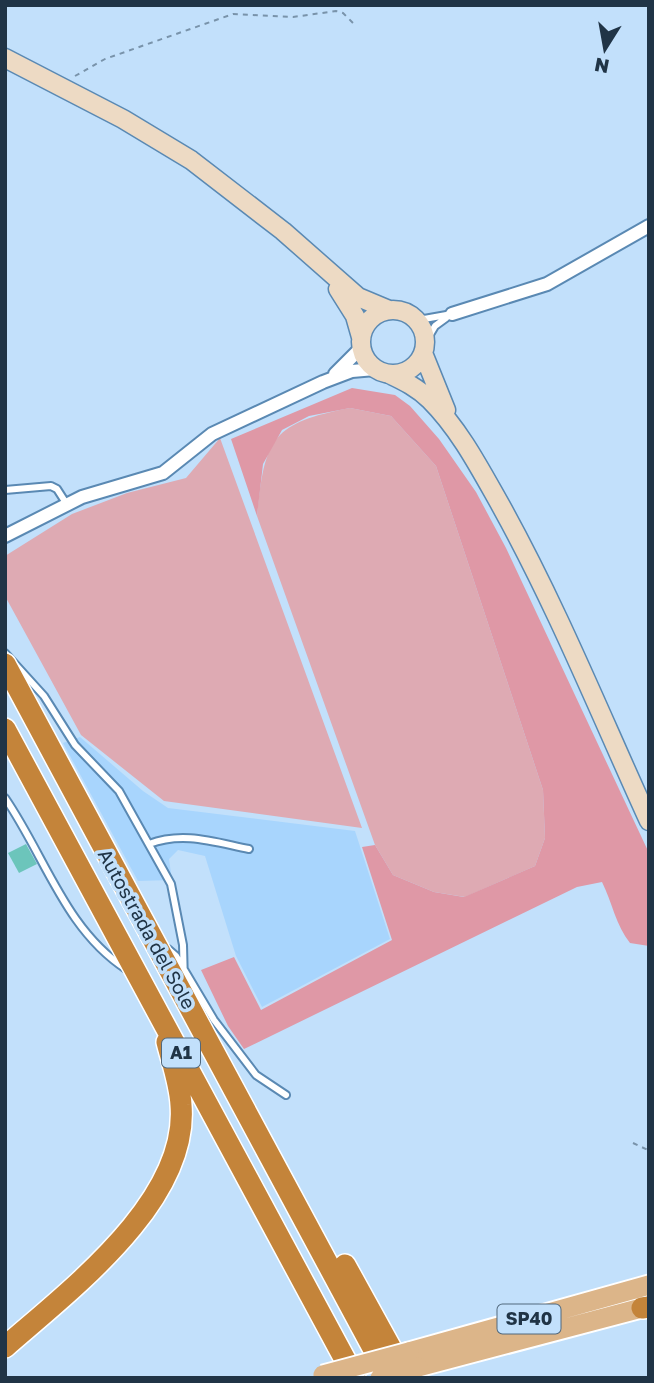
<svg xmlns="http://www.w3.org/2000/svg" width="654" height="1383" font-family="'Golos Text',sans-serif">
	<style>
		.built { fill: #a8d5fd }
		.green { fill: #deaab3 }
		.forest { fill: #df98a6 }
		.building { fill: #6cc5bb }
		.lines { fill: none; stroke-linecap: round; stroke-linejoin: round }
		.service-casing { stroke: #5a89b3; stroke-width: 10 }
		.minor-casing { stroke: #5a89b3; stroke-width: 16 }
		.secondary-casing { stroke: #5a89b3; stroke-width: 21 }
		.primary-casing { stroke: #fff; stroke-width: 23 }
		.motorway-casing { stroke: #fff; stroke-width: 24 }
		.path { stroke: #7993aa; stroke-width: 2; stroke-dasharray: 5 5; stroke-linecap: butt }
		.service { stroke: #fff; stroke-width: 6 }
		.minor { stroke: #fff; stroke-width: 12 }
		.secondary { stroke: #eddac4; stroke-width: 18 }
		.primary { stroke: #dcb589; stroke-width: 19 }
		.motorway { stroke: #c4843a; stroke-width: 21 }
		.primary-bridge-casing { stroke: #fff; stroke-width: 23; stroke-linecap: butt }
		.primary-bridge { stroke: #dcb589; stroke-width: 19 }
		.labels { text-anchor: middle; stroke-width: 7; stroke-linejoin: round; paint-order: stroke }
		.shield { fill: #c2e0fb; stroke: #51687c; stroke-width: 2 }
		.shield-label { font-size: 18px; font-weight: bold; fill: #203446 }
		.street-label { font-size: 19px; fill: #203446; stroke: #c2e0fb }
	</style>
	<rect width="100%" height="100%" fill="#c2e0fb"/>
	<path class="built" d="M80 737 143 791 168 808 355 831 390 939 262 1007 236 956 205 856 178 850 169 859 172 880 138 881 63 743Z"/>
	<path class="green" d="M350 408 391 416 436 466 543 790 545 838 535 866 465 897 434 892 393 875 375 845 257 516C265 439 271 423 350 408Z
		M220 438 362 828 164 801 81 735 5 596V556L72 514 127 493 186 478Z"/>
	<path class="forest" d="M352 388 395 395 410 406 439 439 476 492 506 548 649 853V946L630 943C616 926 612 902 602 882L577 887 244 1049 228 1026 201 970 234 957 261 1010 392 940 362 847 375 845 393 875 434 892 464 897 535 866 545 838 543 790 436 466 391 416 350 408 309 416 282 430 263 464 257 516 231 439Z"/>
	<path class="building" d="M26 844 37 864 19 873 8 853Z"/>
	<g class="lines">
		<g class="service-casing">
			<path id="service" d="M410 315 424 319 452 314
				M425 343 435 326 446 318
				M5 490 51 486 57 489 66 503
				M5 653 44 696 75 745 119 791 171 884 183 945 184 983
				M5 798C45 856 65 929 126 969
				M149 844C183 831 214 842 249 849
				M168 949 176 956 214 1020 256 1075 286 1095"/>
		</g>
		<g class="minor-casing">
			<path id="minor" d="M452 314 547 284 649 226
				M335 374 361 348
				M5 536 82 497 163 473 212 434 323 382 352 371 375 369"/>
		</g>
		<g class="secondary-casing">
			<path id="secondary" d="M5 58 123 119 191 160 283 231 358 297 389 310
				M338 289 355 316 361 337
				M361 342a32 32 0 1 1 64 0a32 32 0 1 1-64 0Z
				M423 353 446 410
				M389 374C404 381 418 388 430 400 460 430 480 469 501 506 557 607 601 716 649 821"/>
		</g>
		<g class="primary-casing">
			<path id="primary" d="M409 1352 649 1285
				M418 1367 649 1306"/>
		</g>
		<g class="motorway-casing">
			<path id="motorway" d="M5 664 387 1374
				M5 729 355 1378
				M345 1265 404 1372
				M642 1308 649 1307
				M5 1347C70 1290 189 1201 181 1105 180 1084 172 1062 167 1042"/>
		</g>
		<path class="path" d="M75 76 105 59 233 14 293 17 336 11 343 13 353 23
			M633 1143 648 1150
			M649 1149V1161"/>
		<use href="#service" class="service"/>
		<use href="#minor" class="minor"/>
		<use href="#secondary" class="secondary"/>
		<use href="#primary" class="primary"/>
		<use href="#motorway" class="motorway"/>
		<g class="primary-bridge-casing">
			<path id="primary-bridge" d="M323 1375 409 1352
				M380 1378 418 1367"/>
		</g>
		<use href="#primary-bridge" class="primary-bridge"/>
	</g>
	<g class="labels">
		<g class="shield">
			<rect x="162" y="1038.5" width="38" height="29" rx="5"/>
			<rect x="497.5" y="1304.5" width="63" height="29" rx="5"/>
		</g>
		<g class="shield-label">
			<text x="181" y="1059">A1</text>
			<text x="529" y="1325">SP40</text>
		</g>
		<g class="street-label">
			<text transform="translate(147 929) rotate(61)" y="7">Autostrada del Sole</text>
		</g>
	</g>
	<rect width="654" height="1383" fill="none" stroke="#203446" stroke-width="14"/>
	<g transform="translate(605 49) rotate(191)" stroke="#c2e0fb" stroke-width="5" paint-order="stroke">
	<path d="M0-5L12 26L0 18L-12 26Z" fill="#203446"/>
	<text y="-10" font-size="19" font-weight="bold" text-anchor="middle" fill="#203446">N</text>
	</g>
</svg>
